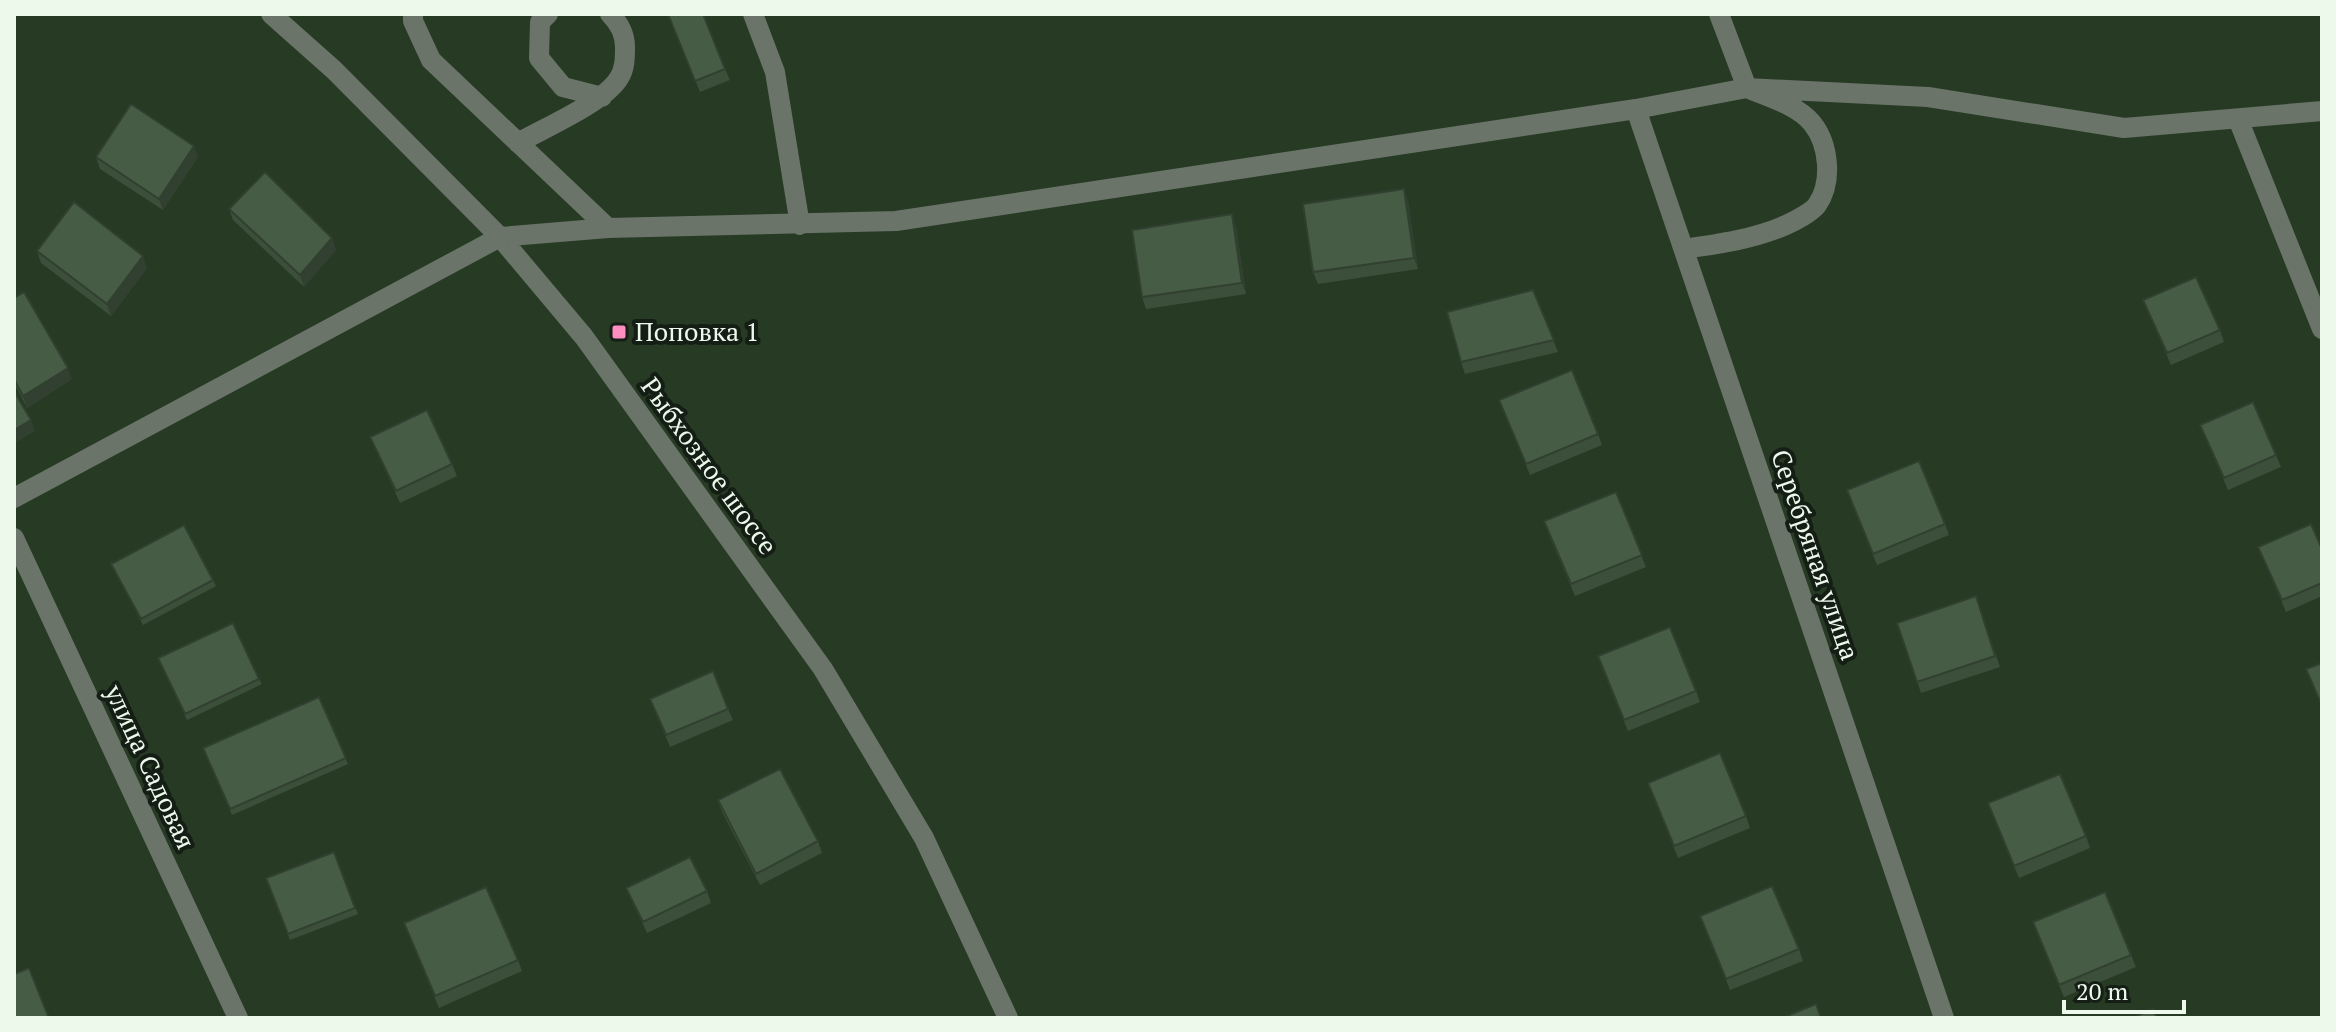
<svg xmlns="http://www.w3.org/2000/svg" width="2336" height="1032" font-family="'PT Serif',serif">
	<style>
		.lines { fill: none; stroke-linecap: round; stroke-linejoin: round }
		.minor { stroke: #6a7469; stroke-width: 20 }
		.wall { fill: #3c4f3a }
		.shaded-wall { fill: #314030 }
		.building { fill: #465c44; stroke: #314030; stroke-width: 2 }
		.poi-dot { fill: #fd8ebf; stroke: #151e15; stroke-width: 3 }
		.labels { text-anchor: middle; stroke-width: 8; stroke-linejoin: round; paint-order: stroke }
		.poi-label { font-size: 26px; fill: #ecf9eb; stroke: #151e15; text-anchor: start }
		.street-label { font-size: 26px; fill: #ecf9eb; stroke: #151e15 }
	</style>
	<rect width="100%" height="100%" fill="#263a24"/>
	<g class="lines">
		<path class="minor" d="M271 14 334 70 500 237 584 337 823 669 924 838 1008 1018
			M413 14V21L431 60 608 228
			M548 14 540 22 539 58 563 87 602 97
			M753 14 775 72 800 225
			M1636 109 1944 1018
			M2238 119 2322 329
			M518 143C544 128 605 102 619 78 625 69 625 58 625 47 625 34 619 23 610 14
			M1684 249C1719 244 1754 239 1786 225 1795 221 1812 212 1817 205 1833 182 1829 144 1812 123 1797 105 1768 97 1747 88L1719 14
			M14 498 500 237 608 228 896 221 1636 109 1747 88 1928 97 2124 128 2322 111
			M14 538 238 1018"/>
	</g>
	<path class="wall" d="M668 14 725 69 730 80 700 92Z
		M96 157H198L163 210 100 169Z
		M1408 201 1418 269 1318 284 1313 272Z
		M229 209 336 250 304 287 233 220Z
		M1236 226 1246 294 1146 309 1142 297Z
		M37 251 147 268 111 316 41 263Z
		M1533 290 1558 352 1465 374 1461 362Z
		M14 298 72 379 27 408 14 383Z
		M2143 300 2220 330 2224 342 2171 365Z
		M1504 412 1598 434 1602 445 1530 475Z
		M2200 425 2276 455 2281 467 2228 490Z
		M370 437 452 464 457 476 400 503Z
		M1616 492 1646 567 1575 596 1548 533Z
		M1851 502 1945 524 1949 535 1877 565Z
		M2258 547 2322 549V596L2286 612Z
		M111 564 213 580 216 586 143 625Z
		M1976 596 2000 667 1921 693 1897 623Z
		M158 658 259 679 262 684 187 720Z
		M1602 668 1696 691 1700 702 1628 731Z
		M319 697 348 764 232 815 203 748Z
		M650 699 728 709 733 720 670 747Z
		M1652 794 1746 816 1750 828 1678 858Z
		M718 800 818 841 822 853 760 885 722 812Z
		M1992 814 2086 836 2090 848 2019 878Z
		M334 852 358 914 290 940 266 878Z
		M626 888 707 891 711 903 647 933Z
		M404 923 518 960 522 971 439 1008Z
		M1705 927 1799 949 1803 961 1730 990Z
		M2037 933 2131 955 2136 967 2064 997Z"/>
	<path class="shaded-wall" d="M194 146 198 157 163 210 159 199Z
		M1404 189 1408 201 1418 269 1414 258Z
		M1232 214 1236 226 1246 294 1242 283Z
		M332 238 336 250 304 287 300 275Z
		M143 256 147 268 111 316 107 304Z
		M68 368 72 379 27 408 23 396Z
		M31 420 35 431 14 444V430Z"/>
	<path class="building" d="M668 14H703L725 69 695 81Z
		M131 104 194 146 159 199 96 157Z
		M265 172 332 238 300 275 229 209Z
		M1404 189 1414 258 1313 272 1303 204Z
		M74 202 143 256 107 304 37 251Z
		M1232 214 1242 283 1142 297 1132 230Z
		M2196 277 2220 330 2167 353 2143 300Z
		M1533 290 1554 340 1461 362 1447 312Z
		M24 292 68 368 23 396 14 379V298Z
		M1572 370 1598 434 1526 464 1499 400Z
		M14 391 31 420 14 430Z
		M2253 402 2276 455 2224 478 2200 425Z
		M427 410 452 464 396 491 370 437Z
		M1919 461 1945 524 1873 554 1847 490Z
		M1616 492 1642 555 1571 584 1544 521Z
		M2311 524 2322 549V583L2282 600 2258 547Z
		M184 525 213 580 141 619 111 564Z
		M1976 596 1995 656 1917 682 1897 623Z
		M233 623 259 679 185 714 158 658Z
		M1670 627 1696 691 1624 720 1598 656Z
		M2322 663V706L2306 669Z
		M713 671 728 709 666 735 650 699Z
		M319 697 346 758 230 809 203 748Z
		M1720 753 1746 816 1674 846 1648 783Z
		M780 769 818 841 756 874 718 800Z
		M2060 774 2086 836 2014 866 1988 803Z
		M334 852 355 908 288 934 266 878Z
		M690 857 707 891 643 922 626 888Z
		M1772 886 1799 949 1726 979 1700 916Z
		M486 887 518 960 435 996 404 923Z
		M2105 892 2131 955 2059 985 2033 922Z
		M29 968 49 1018H14V974Z
		M1816 1004 1821 1018H1782Z
		M2153 1009 2157 1018H2131Z"/>
	<rect class="poi-dot" x="611" y="324" width="16" height="16" rx="4"/>
	<g class="labels">
		<g class="poi-label">
			<text x="635" y="341">Поповка 1</text>
		</g>
		<g class="street-label">
			<text transform="translate(709 466) rotate(54)" y="9">Рыбхозное шоссе</text>
			<text transform="translate(1815 555) rotate(71)" y="9">Серебряная улица</text>
			<text transform="translate(150 767) rotate(65)" y="9">улица Садовая</text>
		</g>
	</g>
	<rect width="2336" height="1032" fill="none" stroke="#ecf9eb" stroke-width="32"/>
	<path d="M2064 1000v12h120v-12" fill="none" stroke="#ecf9eb" stroke-width="4"/>
	<text x="2076" y="1000" font-size="24" fill="#ecf9eb" stroke="#151e15" stroke-width="6" paint-order="stroke">20 m</text>
</svg>
